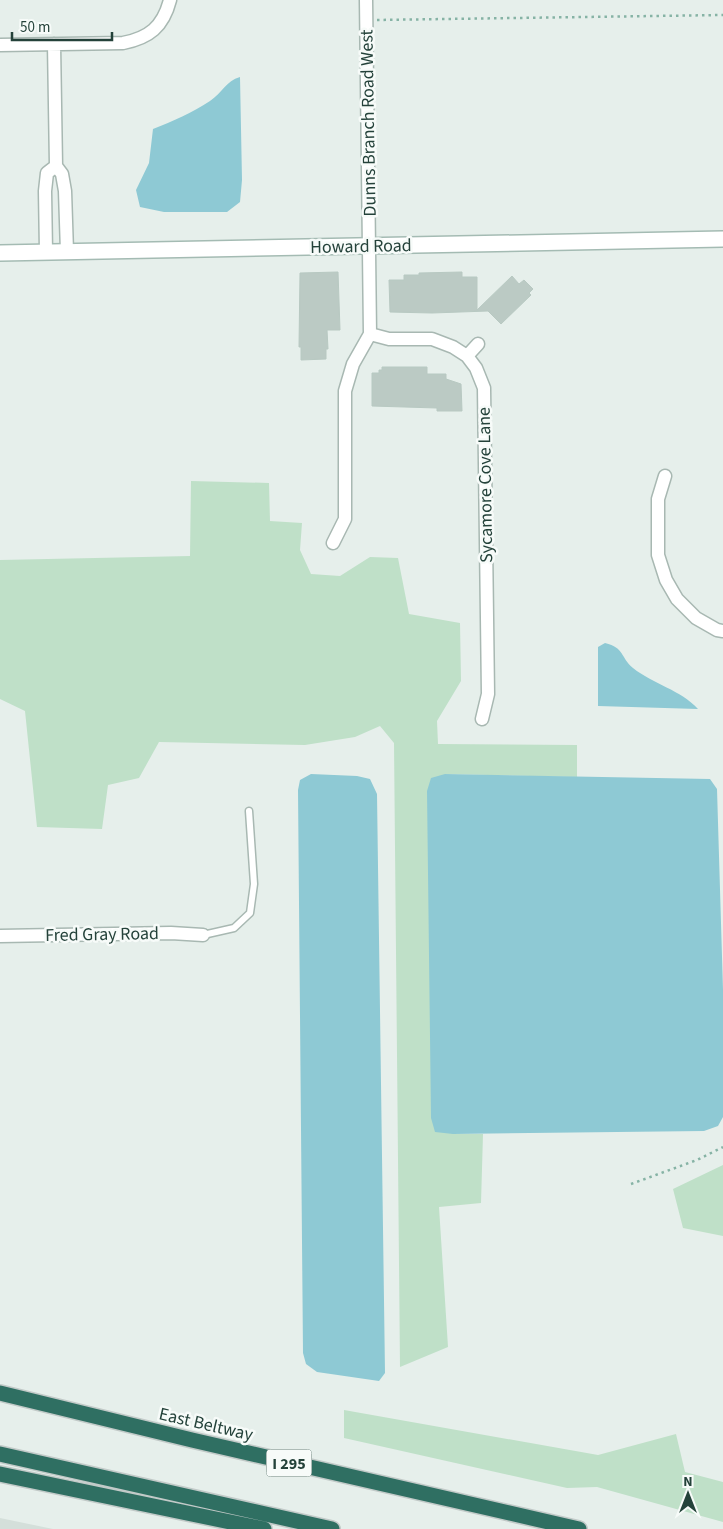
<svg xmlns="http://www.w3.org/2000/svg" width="723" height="1529" font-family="'Source Sans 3',sans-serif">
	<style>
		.built { fill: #d4dfda }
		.green { fill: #bfe0c8 }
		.water { fill: #8ec9d4 }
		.building { fill: #bbcac4; stroke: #b8c9c2 }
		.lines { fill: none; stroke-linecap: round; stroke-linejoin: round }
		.lane-casing { stroke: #a8b8b2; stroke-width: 9 }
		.street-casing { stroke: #a8b8b2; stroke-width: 15 }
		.secondary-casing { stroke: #a4bbb3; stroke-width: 18 }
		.highway-casing { stroke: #c2cac8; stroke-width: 18 }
		.path { stroke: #86b3a5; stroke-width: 2.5; stroke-dasharray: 2.5 4; stroke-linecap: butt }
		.lane { stroke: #fff; stroke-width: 6 }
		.street { stroke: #fff; stroke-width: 12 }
		.secondary { stroke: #fff; stroke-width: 15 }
		.highway { stroke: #2f6f62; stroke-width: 15 }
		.labels { text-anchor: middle; stroke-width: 5; stroke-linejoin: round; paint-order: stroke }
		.shield { fill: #f7fbf9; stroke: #637a73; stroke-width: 1 }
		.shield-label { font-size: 16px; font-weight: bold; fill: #24423a }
		.street-label { font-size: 18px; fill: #24423a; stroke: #f7fbf9 }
	</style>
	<rect width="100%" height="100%" fill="#e6efeb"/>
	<path class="built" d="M0 1518 53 1529H0Z"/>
	<path class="green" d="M191 481 269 483 270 521 302 523 300 550 311 574 340 576 370 557 398 558 409 614 460 623 461 681 437 721 438 744 577 745V777L445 774 453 1134H483L481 1203 439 1207 448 1347 400 1367 394 743 380 726 355 737 305 745 159 742 139 778 108 785 102 829 37 827 25 711 0 699V560L190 556Z
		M723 1165V1236L683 1228 673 1189Z
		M344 1410 598 1455 676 1434 685 1472 723 1482V1522L597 1487 567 1488 344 1438Z"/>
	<path class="water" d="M240 77 242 180 240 202 227 212H164L140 207 136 190 149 163 153 129C173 121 192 113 210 101 222 93 226 81 240 77Z
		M605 643C625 648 620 657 633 668 653 684 681 690 698 709L598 706V647Z
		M311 774 357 776 370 779 377 794 385 1373 379 1381 317 1372 306 1364 303 1353 298 790 300 780Z
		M445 774 710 779 717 789 723 990V1117L718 1126 704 1131 453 1134 435 1132 431 1118 427 791 431 778Z"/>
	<path class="building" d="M338 272 340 330H327L328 349H326V359L301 360V347H299L300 273Z
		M462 272V277H477V310L512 276 519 284 524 280 533 289 529 293 531 295 501 324 488 311 432 313 390 312 389 280H404V275H419V273Z
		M382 367H427V374H446V379L461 384 462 411H437V408L372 406V373H379V370H382Z"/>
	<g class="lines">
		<g class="lane-casing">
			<path id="lane" d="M203 935 234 928 250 913 254 884 249 811"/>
		</g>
		<g class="street-casing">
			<path id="street" d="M54 44 56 166 62 174 65 191 67 252
				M0 45 123 43C149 38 163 27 170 0
				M46 252 45 191 47 173 56 166
				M370 334 389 339H432L453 347 467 356 476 368 484 388 488 694 482 719
				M467 356 478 344
				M665 476 658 499V555L666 580 677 599 696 618 717 630 723 631
				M333 543 345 519V391L353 364 370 334 366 0
				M0 936 171 933 203 935"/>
		</g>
		<g class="secondary-casing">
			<path id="secondary" d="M0 253 723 239"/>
		</g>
		<g class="highway-casing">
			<path id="highway" d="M0 1393 192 1440 579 1529
				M0 1454 332 1529
				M0 1474 264 1529"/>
		</g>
		<path class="path" d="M377 20 723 15
			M631 1184 697 1160 723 1147"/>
		<use href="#lane" class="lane"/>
		<use href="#street" class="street"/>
		<use href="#secondary" class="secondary"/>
		<use href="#highway" class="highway"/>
	</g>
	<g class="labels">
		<rect class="shield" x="266.5" y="1449.5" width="45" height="27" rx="4"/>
		<g class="shield-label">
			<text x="289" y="1469">I 295</text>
		</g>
		<g class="street-label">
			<text transform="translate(368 123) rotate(-91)" y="6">Dunns Branch Road West</text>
			<text transform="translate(361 246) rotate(-1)" y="6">Howard Road</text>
			<text transform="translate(485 485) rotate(-91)" y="6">Sycamore Cove Lane</text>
			<text transform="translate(102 934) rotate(-1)" y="6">Fred Gray Road</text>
			<text transform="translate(206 1424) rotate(13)" y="6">East Beltway</text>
		</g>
	</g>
	<g transform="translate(688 1494)" stroke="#f7fbf9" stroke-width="4" paint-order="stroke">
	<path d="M0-4L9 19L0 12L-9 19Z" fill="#24423a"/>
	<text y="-8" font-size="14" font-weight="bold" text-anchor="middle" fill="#24423a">N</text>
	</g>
	<path d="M12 32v8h100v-8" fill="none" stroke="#24423a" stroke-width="2.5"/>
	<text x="20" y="32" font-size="15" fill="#24423a" stroke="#f7fbf9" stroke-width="4" paint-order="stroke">50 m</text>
</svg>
